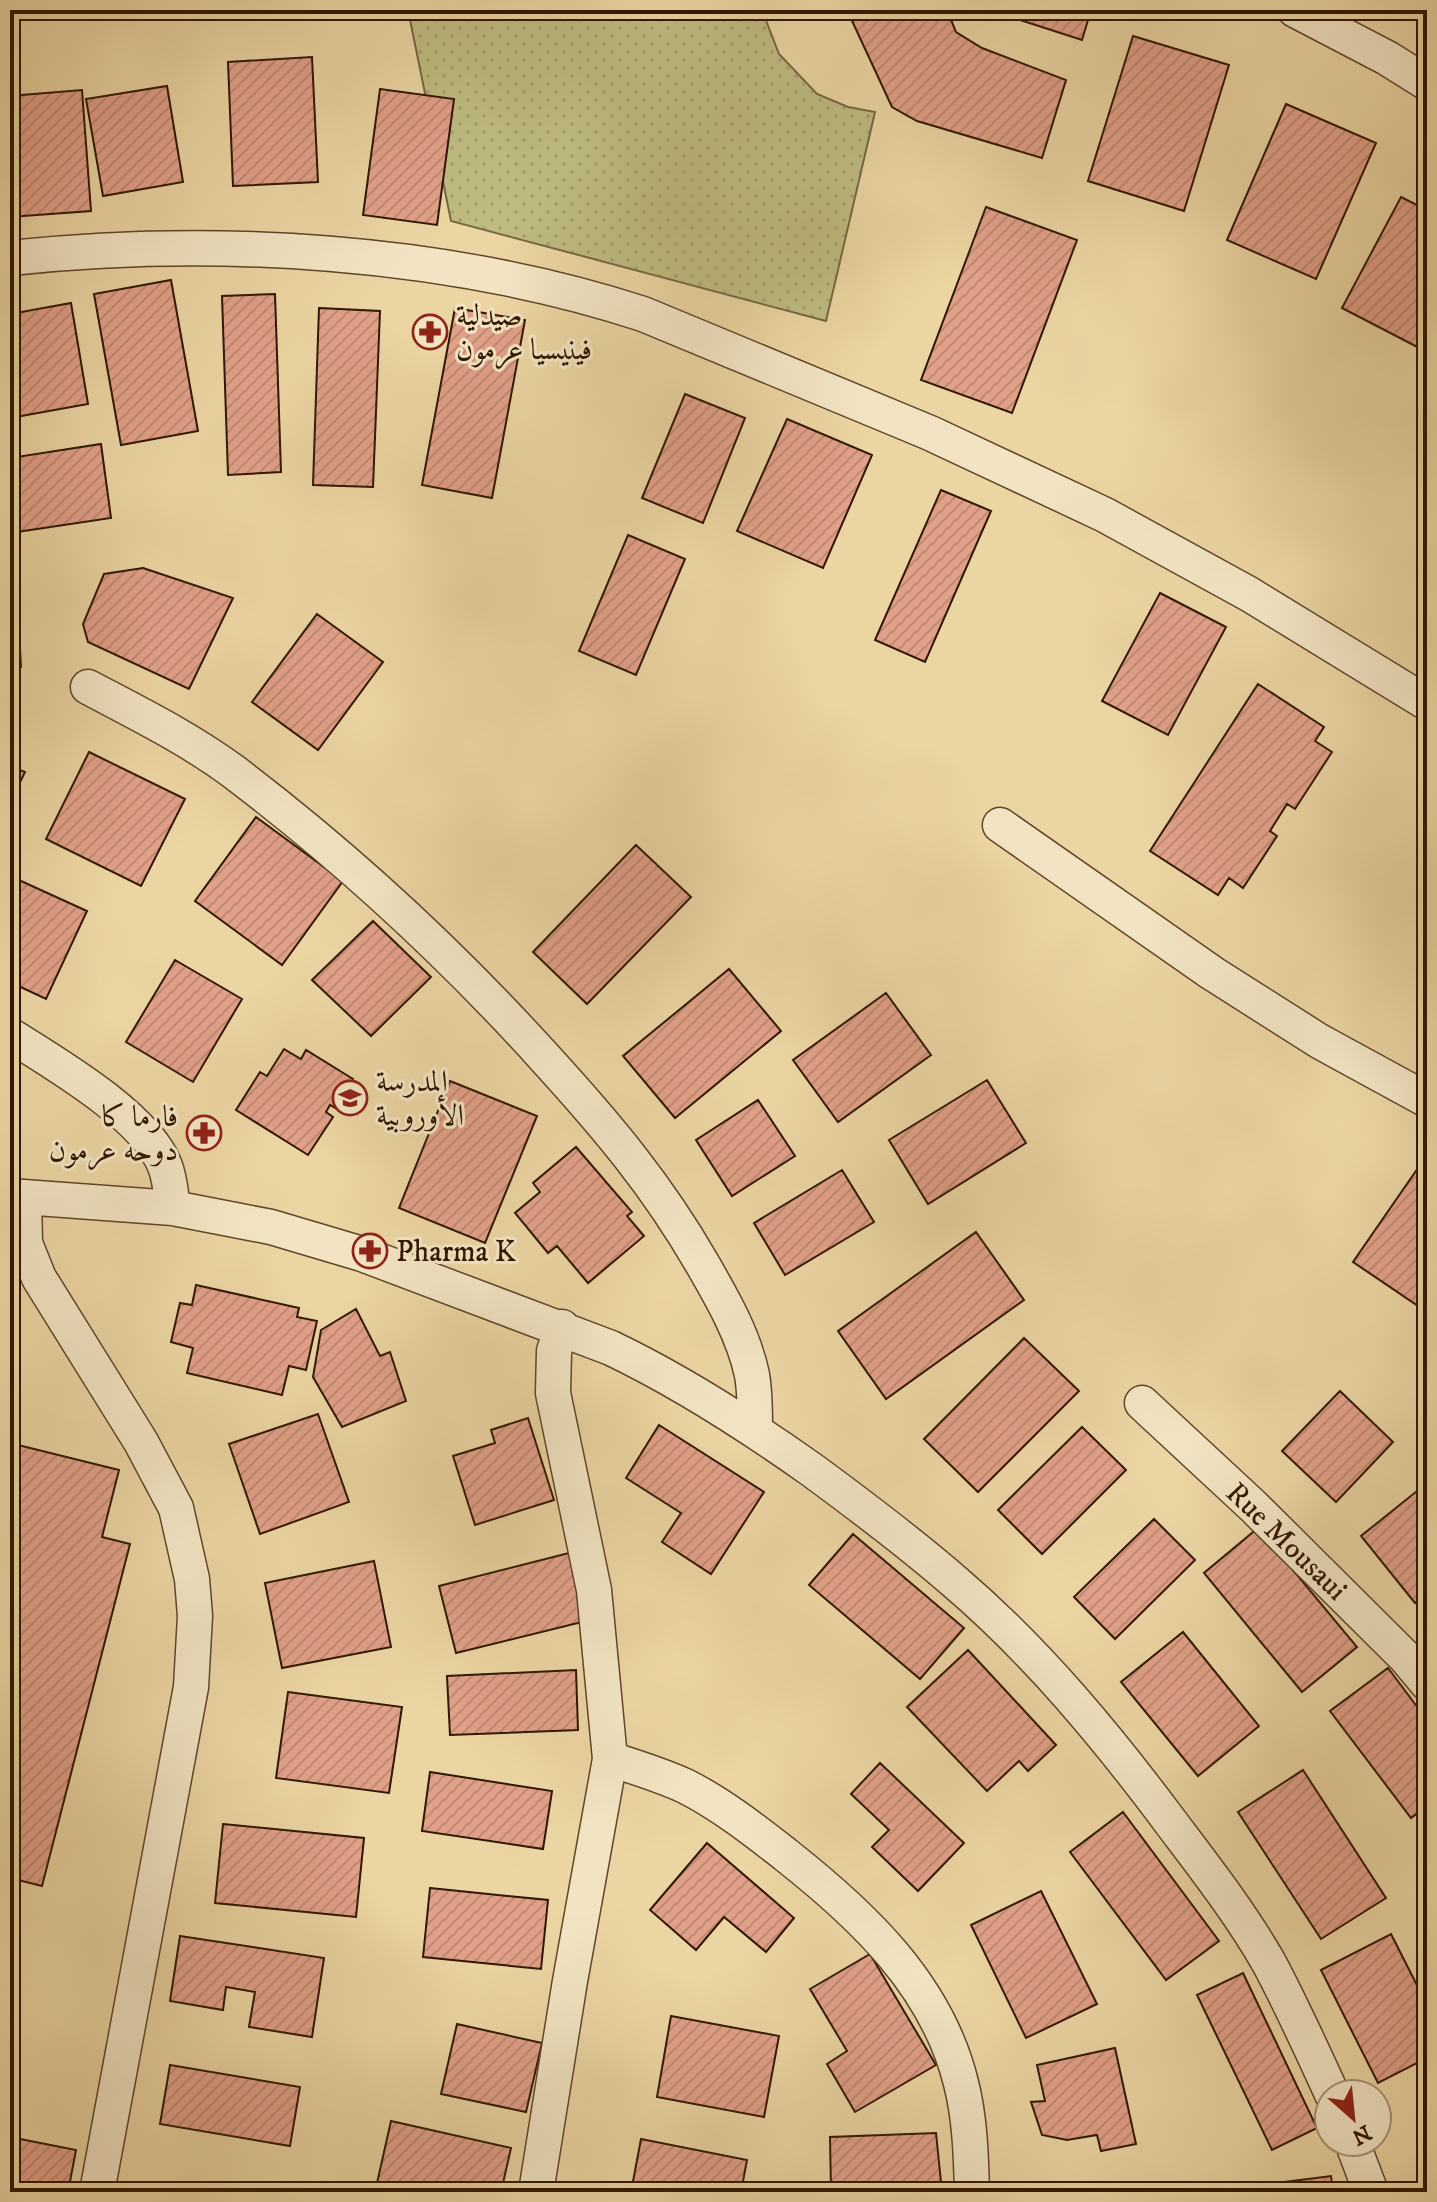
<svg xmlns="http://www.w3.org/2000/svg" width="1437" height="2202" font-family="'IM FELL DW Pica',Amiri,serif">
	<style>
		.grass { fill: url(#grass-dots); stroke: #776841; stroke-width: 2 }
		.building { fill: url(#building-hatch); stroke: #301601; stroke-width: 2 }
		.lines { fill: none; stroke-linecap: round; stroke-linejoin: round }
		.minor-casing { stroke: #5f462a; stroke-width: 37 }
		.minor { stroke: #f2e4c3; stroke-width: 34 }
		.labels { text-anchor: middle; stroke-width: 6; stroke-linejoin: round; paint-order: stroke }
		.poi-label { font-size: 30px; fill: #301601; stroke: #f2e4c3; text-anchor: start }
		.street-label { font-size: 30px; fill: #301601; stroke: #f2e4c3 }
	</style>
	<defs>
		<pattern id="grass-dots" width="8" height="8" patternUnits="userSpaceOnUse" patternTransform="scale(2)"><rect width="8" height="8" fill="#bebb81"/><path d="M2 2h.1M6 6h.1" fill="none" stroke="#a4a06e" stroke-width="1.8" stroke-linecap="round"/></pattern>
		<pattern id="building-hatch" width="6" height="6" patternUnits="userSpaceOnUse" patternTransform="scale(2)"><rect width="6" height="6" fill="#e1a088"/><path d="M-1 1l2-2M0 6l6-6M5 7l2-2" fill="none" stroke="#c18974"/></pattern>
	</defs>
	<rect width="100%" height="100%" fill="#ebd5a3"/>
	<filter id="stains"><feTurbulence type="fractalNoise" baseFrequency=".0025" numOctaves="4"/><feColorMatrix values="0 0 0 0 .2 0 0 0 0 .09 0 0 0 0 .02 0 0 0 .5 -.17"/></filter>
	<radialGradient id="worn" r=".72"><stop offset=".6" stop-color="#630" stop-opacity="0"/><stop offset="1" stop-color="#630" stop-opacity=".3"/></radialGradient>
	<path class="grass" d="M408 10H762L779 54 817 94 848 107 875 112 826 321 451 221Z"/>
	<path class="building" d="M847 10H947L956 32 982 48 1066 80 1042 158 917 121 892 107Z
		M1020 10H1091L1082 40 1017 19Z
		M1133 36 1229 65 1184 211 1088 181Z
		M312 57 318 182 233 186 228 62Z
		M167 86 183 182 103 196 86 99Z
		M380 89 454 99 437 225 363 215Z
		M82 90 91 211 10 217V96Z
		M1286 104 1376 143 1316 279 1227 240Z
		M1401 197 1427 210V352L1342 308Z
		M986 207 1077 240 1012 413 921 380Z
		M171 280 198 431 121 445 94 294Z
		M275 294 281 472 228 475 222 296Z
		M71 303 88 404 10 418V314Z
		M319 308 380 311 373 487 313 485Z
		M455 308 525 320 492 498 422 485Z
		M685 394 745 418 703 523 642 498Z
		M787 419 872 455 823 568 737 531Z
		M101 444 111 518 10 533V458Z
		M941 490 991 511 925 662 875 640Z
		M628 535 685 559 636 675 579 651Z
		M143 568 233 598 189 689 88 642 83 624 104 574Z
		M16 575 21 667H10V576Z
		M1160 593 1226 627 1168 735 1102 701Z
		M317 614 383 662 318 750 252 702Z
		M1258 684 1324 727 1315 741 1332 752 1295 809 1287 804 1270 831 1277 836 1243 888 1229 878 1218 895 1150 851Z
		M89 752 185 799 141 886 46 839Z
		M10 766 25 772 10 803Z
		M256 817 343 881 282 965 195 901Z
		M636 845 691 897 587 1004 533 952Z
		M10 876 87 911 46 999 10 982Z
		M373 921 431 977 371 1036 312 980Z
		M175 960 242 999 193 1082 126 1042Z
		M729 969 781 1031 675 1118 623 1056Z
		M886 993 931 1055 838 1122 793 1060Z
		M284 1049 301 1059 306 1050 353 1079 345 1092 350 1095 340 1111 330 1105 326 1112 333 1117 308 1155 236 1110 260 1072 267 1076Z
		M987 1080 1026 1143 928 1204 889 1140Z
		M450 1081 537 1116 485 1243 399 1208Z
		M758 1100 795 1156 732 1196 696 1140Z
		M576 1147 632 1212 627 1216 644 1236 588 1283 557 1246 548 1253 515 1213 540 1192 533 1183Z
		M1427 1155V1312L1353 1262Z
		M842 1170 874 1222 785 1275 754 1223Z
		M976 1232 1024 1300 886 1399 838 1331Z
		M196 1285 299 1308 297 1317 317 1321 306 1370 289 1366 282 1395 187 1373 193 1348 171 1342 180 1303 192 1305Z
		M356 1309 380 1356 390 1352 406 1401 342 1427 313 1377 321 1330Z
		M1024 1338 1079 1391 978 1492 924 1439Z
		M1340 1391 1393 1442 1336 1502 1282 1451Z
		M318 1414 349 1502 260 1534 229 1444Z
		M528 1418 554 1500 475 1525 453 1456 495 1443 491 1430Z
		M659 1425 764 1492 711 1574 662 1542 681 1513 626 1478Z
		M1082 1427 1126 1470 1042 1554 998 1510Z
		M10 1443 119 1470 102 1537 130 1544 42 1886 18 1880 10 1910Z
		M1427 1483V1593L1415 1603 1361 1536Z
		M1154 1519 1195 1560 1115 1639 1074 1597Z
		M1258 1528 1357 1647 1302 1692 1204 1573Z
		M853 1534 964 1628 920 1679 809 1585Z
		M573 1552 590 1620 456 1653 439 1586Z
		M374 1561 391 1647 282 1668 265 1583Z
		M1183 1632 1259 1726 1198 1776 1121 1682Z
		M968 1650 1056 1745 1028 1771 1019 1761 987 1791 907 1707Z
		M1388 1668 1427 1720V1806L1411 1818 1330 1711Z
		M576 1670 578 1730 450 1735 447 1676Z
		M288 1692 402 1707 389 1793 276 1778Z
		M880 1763 964 1843 918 1891 872 1847 889 1830 851 1794Z
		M1303 1770 1386 1898 1321 1939 1238 1812Z
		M430 1772 552 1791 543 1849 422 1831Z
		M1123 1812 1219 1941 1166 1980 1070 1852Z
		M223 1824 364 1838 356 1917 215 1903Z
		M707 1843 794 1918 766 1952 724 1917 696 1950 650 1910Z
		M430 1888 548 1900 541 1969 423 1957Z
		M1041 1891 1097 2004 1026 2038 971 1925Z
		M1391 1934 1427 2005V2058L1378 2083 1321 1970Z
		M180 1936 324 1958 312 2037 249 2027 255 1992 226 1987 223 2010 170 2001Z
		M870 1954 936 2065 855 2112 827 2064 847 2051 810 1989Z
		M1243 1973 1317 2128 1272 2150 1197 1995Z
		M671 2016 779 2036 764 2117 657 2097Z
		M457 2024 542 2043 526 2112 441 2094Z
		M1115 2048 1136 2144 1101 2151 1097 2135 1067 2140 1042 2135 1031 2102 1045 2101 1037 2065Z
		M170 2065 300 2087 290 2146 160 2124Z
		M391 2121 511 2148 501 2192H375Z
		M936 2133 942 2192H831L830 2137Z
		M10 2137 76 2150 68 2192H10Z
		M641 2139 747 2160 741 2192H631Z
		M1331 2176 1333 2192H1222V2190Z"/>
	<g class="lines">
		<g class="minor-casing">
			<path id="minor" d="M1295 10 1387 58 1427 83
				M10 258C215 236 447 250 643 314L930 433 1105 515 1249 594 1427 703
				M88 687C137 713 188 738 234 772 346 857 451 954 545 1058 607 1126 657 1185 703 1265 722 1298 744 1336 752 1375 755 1392 755 1411 755 1429
				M1000 825 1212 973 1319 1041 1427 1100
				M10 1035C54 1063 146 1116 165 1166 170 1179 171 1194 173 1208
				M10 1196 173 1208 271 1227 362 1254 611 1348C682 1382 747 1424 812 1470 861 1506 909 1542 955 1582 1037 1652 1108 1738 1172 1824 1206 1869 1241 1914 1269 1963 1292 2006 1312 2050 1332 2094
				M24 1197 25 1243 39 1278 141 1442 176 1508 192 1579 195 1616 191 1687 97 2192
				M562 1327 554 1351 553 1393 594 1590 610 1759C635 1767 661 1775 685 1786 721 1804 754 1830 786 1855 862 1915 937 1985 961 2083 970 2118 971 2156 972 2192
				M1142 1403 1253 1506 1406 1658 1427 1683
				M1352 2142 1371 2192
				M536 2192 570 1981 610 1759"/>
		</g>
		<use href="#minor" class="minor"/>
	</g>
	<defs>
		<g id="pharmacy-ring" transform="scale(1.8)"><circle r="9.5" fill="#f2e4c3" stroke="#8f2418" stroke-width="1.5"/><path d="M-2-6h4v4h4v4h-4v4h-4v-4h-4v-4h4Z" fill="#8f2418"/></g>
		<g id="school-ring" transform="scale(1.8)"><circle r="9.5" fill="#f2e4c3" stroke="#8f2418" stroke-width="1.5"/><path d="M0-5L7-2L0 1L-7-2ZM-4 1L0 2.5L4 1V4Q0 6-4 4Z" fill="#8f2418"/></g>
	</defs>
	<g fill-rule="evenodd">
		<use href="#pharmacy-ring" x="430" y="332"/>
		<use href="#school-ring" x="350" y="1098"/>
		<use href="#pharmacy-ring" x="204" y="1133"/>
		<use href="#pharmacy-ring" x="370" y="1251"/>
	</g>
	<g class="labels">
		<g class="poi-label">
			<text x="456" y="325">صيدلية<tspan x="456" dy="34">فينيسيا عرمون</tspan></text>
			<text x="376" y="1091">المدرسة<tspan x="376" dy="34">الأوروبية</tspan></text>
			<text x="178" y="1126" text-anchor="end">فارما كا<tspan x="178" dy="34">دوحه عرمون</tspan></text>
			<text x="396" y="1261">Pharma K</text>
		</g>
		<g class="street-label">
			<text transform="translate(1287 1541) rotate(44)" y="10">Rue Mousaui</text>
		</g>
	</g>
	<rect width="1437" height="2202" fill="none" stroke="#ebd5a3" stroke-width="40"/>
	<rect x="12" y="12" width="1413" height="2178" fill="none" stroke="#301601" stroke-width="4"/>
	<rect x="20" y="20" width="1397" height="2162" fill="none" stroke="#301601" stroke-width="2"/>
	<g transform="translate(1353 2118) rotate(153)"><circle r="38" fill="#f2e4c3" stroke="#a49275" stroke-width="2"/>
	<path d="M0-6L14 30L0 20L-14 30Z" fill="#8f2418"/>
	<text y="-12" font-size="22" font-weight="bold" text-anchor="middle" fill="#301601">N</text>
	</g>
	<rect width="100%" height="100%" filter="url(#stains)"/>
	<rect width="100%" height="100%" fill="url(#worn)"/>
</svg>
